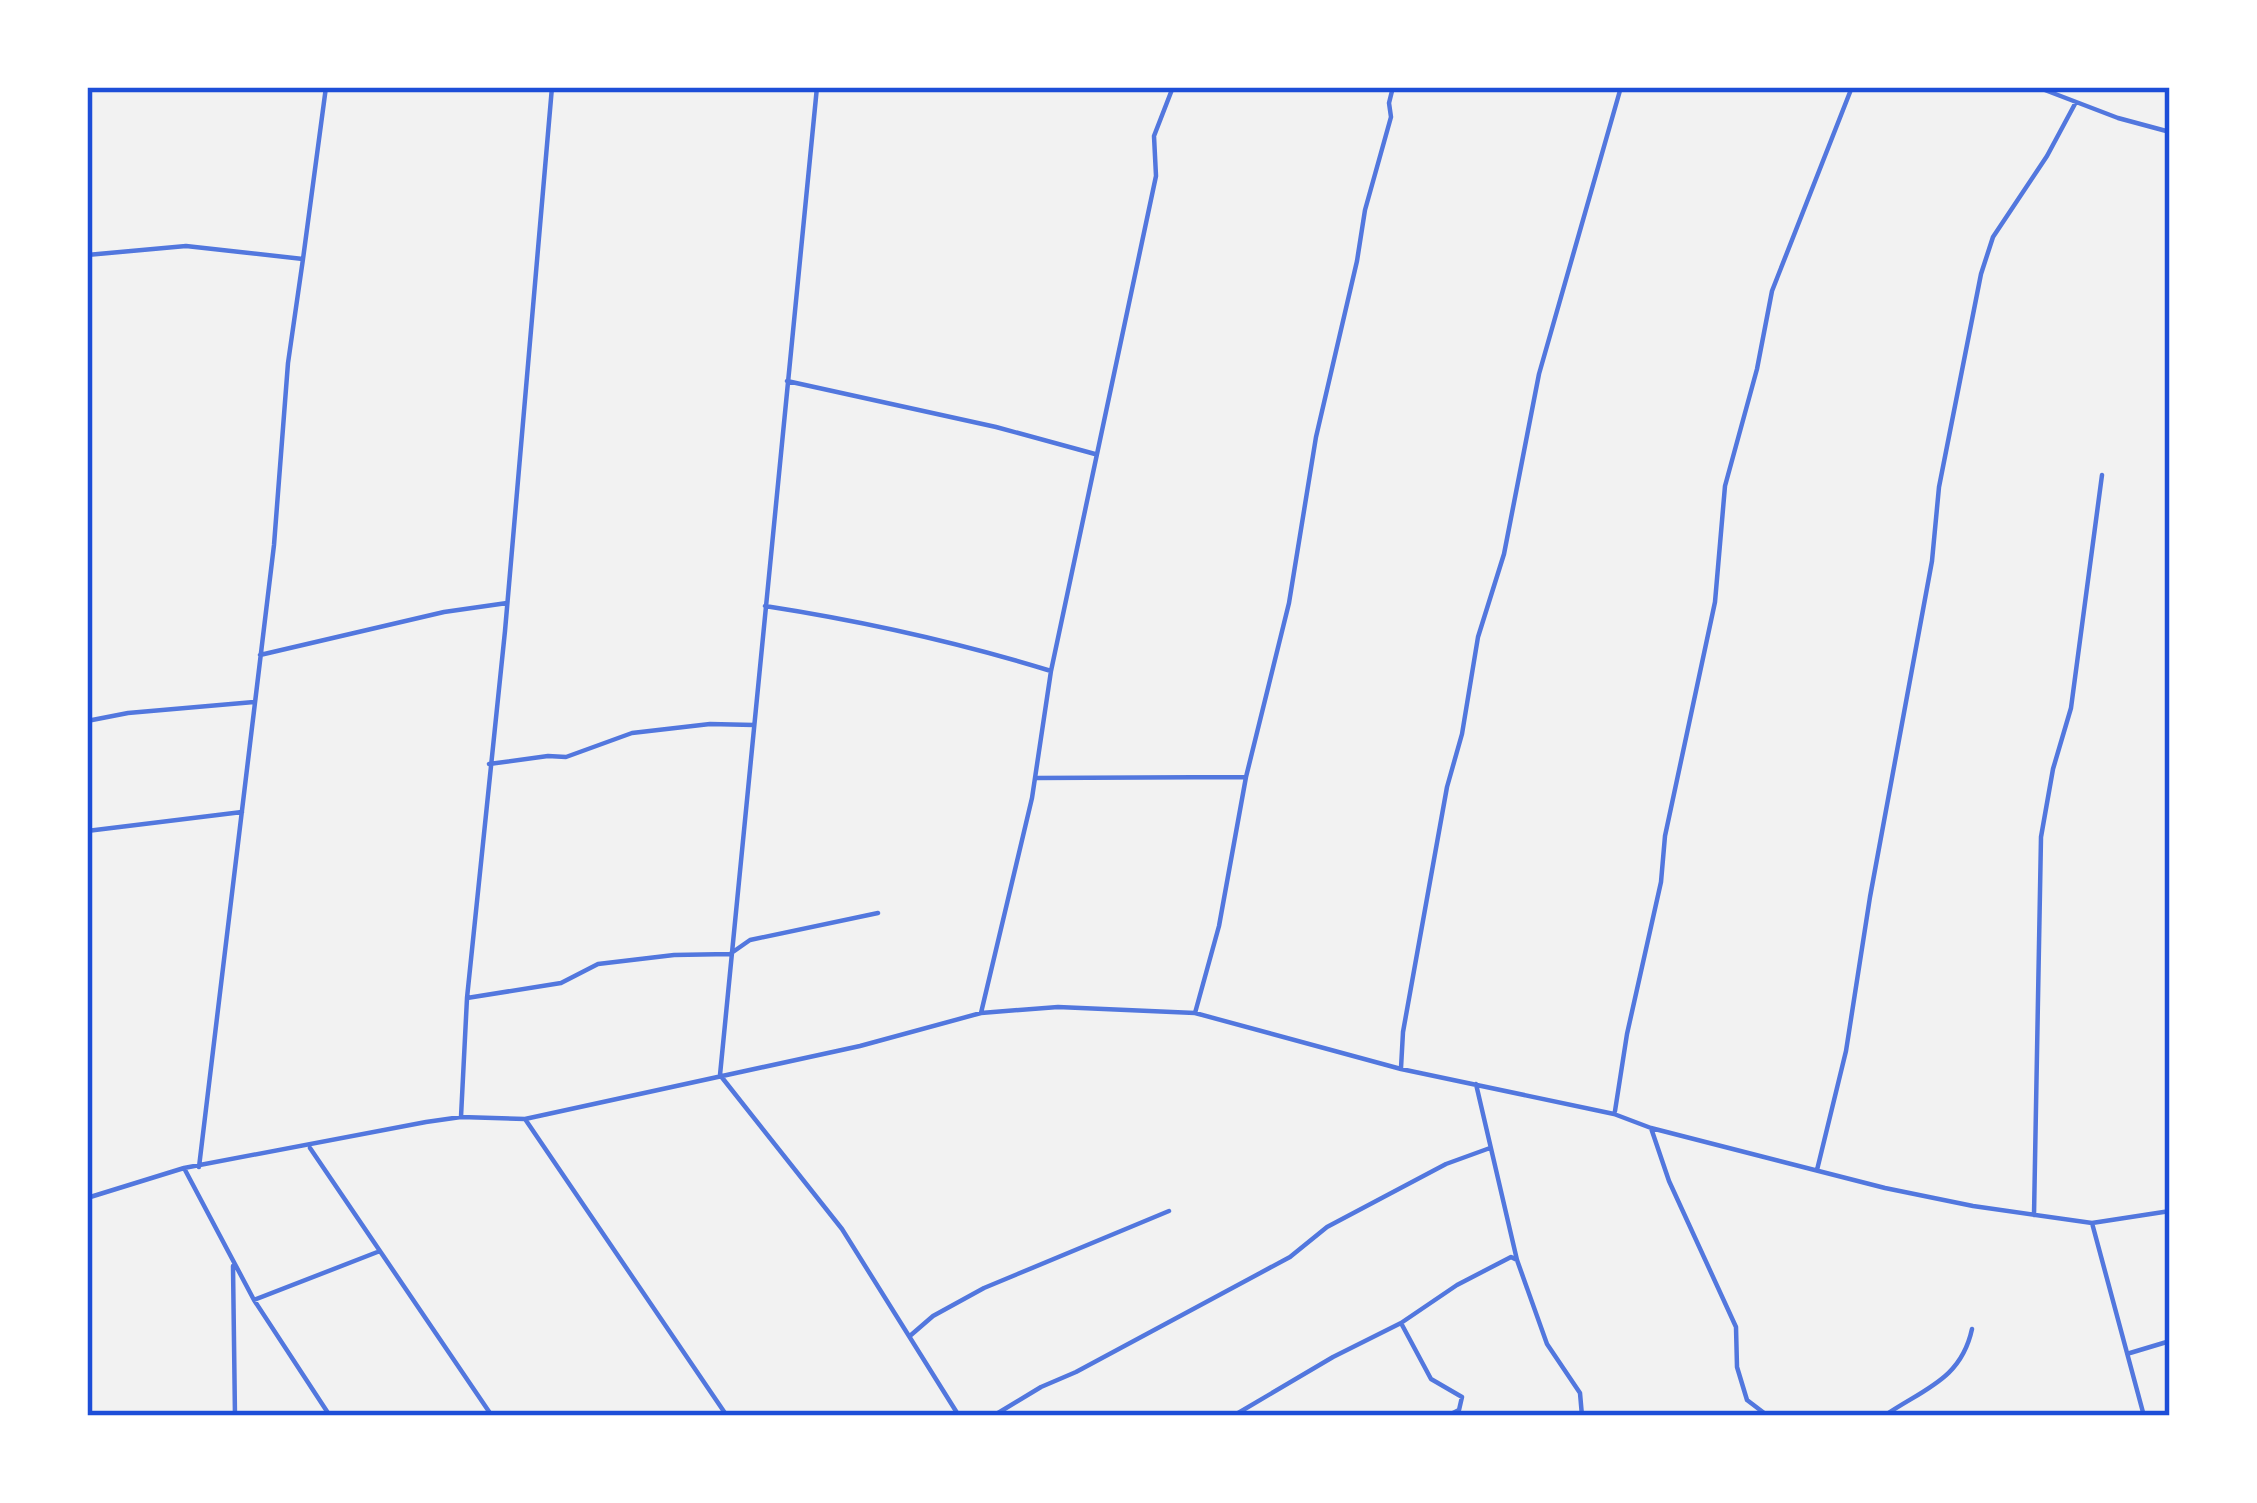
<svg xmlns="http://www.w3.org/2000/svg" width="2257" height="1503" font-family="'PT Serif',serif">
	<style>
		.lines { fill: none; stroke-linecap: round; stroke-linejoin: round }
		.minor { stroke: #5277de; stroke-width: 4.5 }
		.neatline { fill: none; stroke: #1d4ed8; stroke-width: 4.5 }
	</style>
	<rect width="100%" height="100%" fill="#f2f2f2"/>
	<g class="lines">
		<path class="minor" d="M817 87 720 1075 842 1229 959 1416
			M2037 87 2118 118 2170 132
			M87 255 186 246 303 259 326 87
			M787 381 996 427 1095 454
			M765 606C862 621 957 642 1051 671
			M260 655 444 612 507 603
			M87 721 128 713 254 702
			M489 764 548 756 566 757 632 733 710 724 754 725
			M1036 778 1246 777
			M87 831 242 812
			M467 998 561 983 598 964 674 955 730 954 750 940 878 913
			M981 1013 1032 798 1051 671 1156 176 1154 136 1173 87
			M1195 1013 1219 926 1246 777 1289 603 1316 437 1357 261 1365 210 1391 117 1389 103 1393 87
			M1401 1068 1403 1032 1447 787 1462 734 1478 637 1504 554 1539 374 1621 87
			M1476 1084 1517 1260 1547 1344 1580 1393 1582 1416
			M1615 1111 1627 1034 1661 882 1665 836 1715 602 1725 486 1757 369 1772 291 1852 87
			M461 1117 467 998 505 631 552 87
			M525 1119 727 1416
			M1651 1128 1669 1181 1736 1327 1737 1367 1747 1400 1768 1416
			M310 1148 492 1416
			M199 1167 274 545 288 363 303 259
			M184 1168 254 1300 330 1416
			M1817 1170 1846 1051 1870 897 1932 561 1939 487 1981 274 1993 237 2047 156 2076 102
			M87 1198 184 1168 426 1122 461 1117 525 1119 860 1046 981 1013 1058 1007 1195 1013 1401 1069 1614 1114 1651 1128 1885 1188 1973 1206 2092 1223 2170 1211
			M2034 1215 2041 837 2053 769 2071 708 2102 475
			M2092 1223 2144 1416
			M233 1266 235 1416
			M254 1300 380 1251
			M911 1335 933 1316 984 1288 1169 1211
			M2130 1353 2170 1341
			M993 1416 1041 1387 1076 1372 1290 1257 1327 1227 1446 1164 1490 1148
			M1233 1416 1333 1357 1401 1323
			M1447 1416 1459 1410 1462 1397 1431 1379 1401 1323 1457 1285 1511 1257 1517 1260
			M1884 1416C1923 1389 1961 1380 1972 1329"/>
	</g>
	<rect width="2257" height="1503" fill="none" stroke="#ffffff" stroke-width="180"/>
	<rect x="90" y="90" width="2077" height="1323" class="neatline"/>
</svg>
